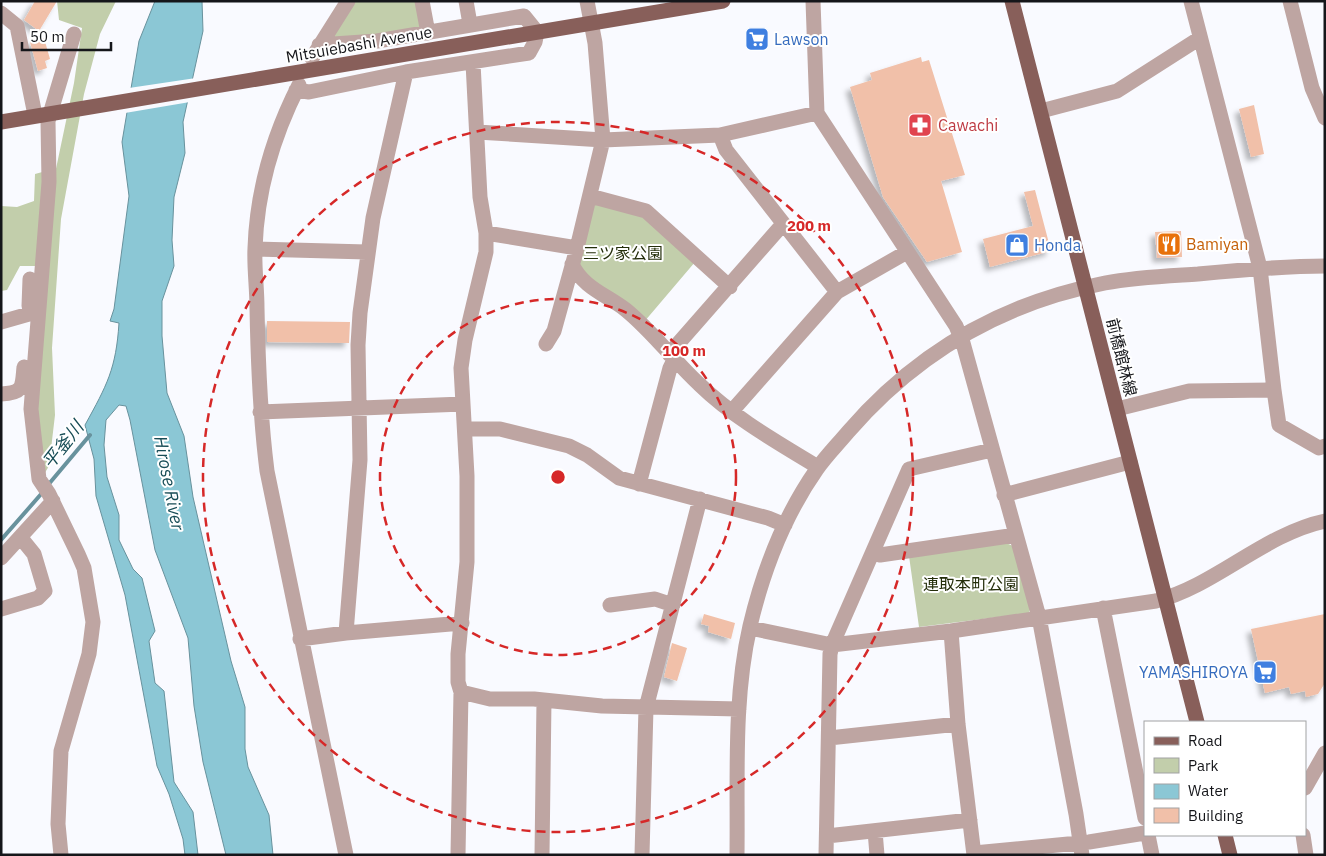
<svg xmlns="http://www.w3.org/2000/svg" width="1326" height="856" font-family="'IBM Plex Sans','Noto Sans JP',sans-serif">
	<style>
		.green { fill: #c2ceab }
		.water { fill: #8bc7d5; stroke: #68929d }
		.pier { fill: #f9faff }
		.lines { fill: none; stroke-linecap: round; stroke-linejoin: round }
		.stream { stroke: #68929d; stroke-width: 4 }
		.building { fill: #f1c0a9; filter: url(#shadow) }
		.minor { stroke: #bea5a2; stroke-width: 15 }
		.major { stroke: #885f5a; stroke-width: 15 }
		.ring { fill: none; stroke: #d62828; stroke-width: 2.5; stroke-dasharray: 9 6 }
		.labels { text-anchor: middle; stroke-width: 4; stroke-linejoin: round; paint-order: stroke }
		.shop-label { font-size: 16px; fill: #366cbe; stroke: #fff; text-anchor: start }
		.street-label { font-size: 16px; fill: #15161a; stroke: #fff }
		.health-label { font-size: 16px; fill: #be3a42; stroke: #fff; text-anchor: start }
		.food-label { font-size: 16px; fill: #c56008; stroke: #fff; text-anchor: start }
		.park-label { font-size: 16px; fill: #242e0a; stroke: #fff }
		.water-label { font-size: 18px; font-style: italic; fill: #174c56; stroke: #fff }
		.centre { fill: #d62828; stroke: #fff; stroke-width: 2.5 }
		.ring-label { font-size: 15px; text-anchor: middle; font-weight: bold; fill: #d62828; stroke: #fff; stroke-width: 4; stroke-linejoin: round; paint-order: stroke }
	</style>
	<defs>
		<filter id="shadow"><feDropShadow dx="-4.5" dy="4.5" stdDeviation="2.5" flood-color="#0004"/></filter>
	</defs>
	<rect width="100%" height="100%" fill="#f9faff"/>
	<path class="green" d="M57 1H116L100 34 84 94 61 219 52 348 55 415 49 466 43 476 34 413 53 183 74 83 82 28 59 20Z
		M356 1H419L420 28 372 36 334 38 333 34Z
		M46 171 42 266H20L7 290 1 291V206L17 207 34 201 35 174Z
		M598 204 642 216 695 262 644 322 581 270 578 263 592 206Z
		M1006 543 1013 546 1030 609 1029 613 919 627 909 556Z"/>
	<path class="water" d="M155 1H202L203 31 183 122 185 153 174 197 172 240 174 266 162 301V336L167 393 184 436 193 497 231 661 245 707V749L248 767 269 815 273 855H226L203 762 194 706 188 638 155 550 130 420 126 406 119 405 106 420 104 445 107 477 119 515V540L133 569 142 578 155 631 149 641 155 683 164 691 174 782 193 812 198 855H185L183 839 169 794 157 766 125 595 96 496 94 459 85 425C107 385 116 369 119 323L110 321 114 309 129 196 122 142 139 41Z"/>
	<path class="pier" d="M196 78 190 102 125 113 129 88Z"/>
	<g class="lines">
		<path class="stream" d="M48 485 90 435
			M1 540 42 493"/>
	</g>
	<path class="building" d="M35 1H57L39 31 24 20Z
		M44 38 50 59 45 61 47 68 38 71 30 42Z
		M921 57 922 62 929 60 965 175 941 181 962 252 927 262 883 197 850 87 872 80 870 73Z
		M1254 105 1264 154 1251 157 1239 109Z
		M1035 190 1051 251 990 267 983 239 1033 226 1024 192Z
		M1181 231 1182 257 1157 258 1155 232Z
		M267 321 350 322 349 343 267 342Z
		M704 614 735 623 731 639 708 632 709 626 701 624Z
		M1325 614V683L1318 694 1306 697 1305 691 1291 694 1289 687 1265 693 1251 629Z
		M672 643 687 648 677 681 664 677Z"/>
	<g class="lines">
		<path class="minor" d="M422 1 428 33
			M466 1 470 24
			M813 1 817 113 956 326 963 343 1039 617 1076 814 1082 855
			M1290 1 1312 88 1325 118
			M1 13 17 26 35 115
			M312 58 348 1
			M299 85C273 136 257 189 255 248 254 267 257 288 257 308 258 363 260 416 267 471L346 855
			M296 90 309 92 406 72 529 53 535 42 537 32 524 16 377 41 319 45
			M1041 111 1117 91 1200 38
			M477 132 603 140 720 135 817 113
			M720 135 726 150 837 292
			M590 196 646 211 730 287
			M486 233 577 248
			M255 249 367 252
			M572 264C583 288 607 295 626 310 653 332 674 361 699 384 734 418 777 442 818 467
			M29 306 30 279
			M1 322 29 314
			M546 344 554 331 577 248 603 140 595 43 587 1
			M669 354 783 224
			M1274 390 1279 425 1319 448 1325 446
			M1 394C24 393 22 387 24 367
			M1117 409 1189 391 1274 390 1260 268 1191 1
			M732 411 837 292 907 252
			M260 412 463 404
			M465 429H500L569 446 587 455 619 478 768 518 785 525
			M639 484 670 368 674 360
			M1004 495 1130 462
			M873 553 880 555 1016 535
			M1 558 53 501
			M610 605 655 599 673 605
			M1103 608 1145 818
			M1 609 38 598 45 591 34 554 21 538
			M750 628 832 645 951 631 1156 601C1215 586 1264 534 1325 521
			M951 631 958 724 974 855
			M346 633 360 460 358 345 360 313 373 218 406 72
			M300 639 346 633 462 623
			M461 692 490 699H534L602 706 739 709
			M829 738 958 724
			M1305 788 1325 753
			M875 831 877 855
			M1148 835 1152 855
			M1303 835 1306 855
			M827 836 970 820
			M974 853 1089 842 1145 833
			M61 855 58 824 61 751 89 654 93 622 84 568 78 554 49 494 39 479 31 409 49 182 48 121 74 34
			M458 855 461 692 458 682V654L467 562V476L461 368 465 340 486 252V233L480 197 473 63
			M542 855 544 700
			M642 855 646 708 700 499
			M737 855C738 779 733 700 750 626 763 571 784 516 817 469 826 456 838 444 848 432 917 352 1002 303 1105 283 1136 277 1167 276 1198 274 1240 270 1282 266 1325 266
			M826 855 830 654 832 645 909 469 992 450"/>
		<path class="major" d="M1012 1 1197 722
			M1 122 723 1
			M1225 835 1230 855"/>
	</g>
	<g class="ring">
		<circle cx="558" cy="477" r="178"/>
		<circle cx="558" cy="477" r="355"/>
	</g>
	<defs>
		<g id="supermarket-square" transform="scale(1.25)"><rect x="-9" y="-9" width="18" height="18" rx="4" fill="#3f7fe0" stroke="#fff"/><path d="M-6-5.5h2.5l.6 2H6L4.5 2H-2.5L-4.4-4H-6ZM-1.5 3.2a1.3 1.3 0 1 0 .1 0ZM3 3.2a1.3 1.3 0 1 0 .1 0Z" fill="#fff"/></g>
		<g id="pharmacy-square" transform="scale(1.25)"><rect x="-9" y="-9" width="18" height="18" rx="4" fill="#e0444e" stroke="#fff"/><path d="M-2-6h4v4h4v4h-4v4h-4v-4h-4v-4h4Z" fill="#fff"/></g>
		<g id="restaurant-square" transform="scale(1.25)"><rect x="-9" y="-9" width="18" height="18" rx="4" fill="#e8710a" stroke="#fff"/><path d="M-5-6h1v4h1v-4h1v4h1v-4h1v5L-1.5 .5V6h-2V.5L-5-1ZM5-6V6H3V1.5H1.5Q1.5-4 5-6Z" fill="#fff"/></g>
		<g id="shop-square" transform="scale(1.25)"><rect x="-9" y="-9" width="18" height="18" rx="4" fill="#3f7fe0" stroke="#fff"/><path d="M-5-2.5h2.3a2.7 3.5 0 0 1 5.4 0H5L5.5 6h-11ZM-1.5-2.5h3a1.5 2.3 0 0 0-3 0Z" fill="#fff"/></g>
	</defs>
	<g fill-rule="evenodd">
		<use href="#supermarket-square" x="757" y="39"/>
		<use href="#pharmacy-square" x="920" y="125"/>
		<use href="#restaurant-square" x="1169" y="244"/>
		<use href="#shop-square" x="1017" y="245"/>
		<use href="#supermarket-square" x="1265" y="672"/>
	</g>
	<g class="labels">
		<g class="shop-label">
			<text x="774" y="45">Lawson</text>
			<text x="1034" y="251">Honda</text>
			<text x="1248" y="678" text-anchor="end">YAMASHIROYA</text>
		</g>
		<g class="street-label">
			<text transform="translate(359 44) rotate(-10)" y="6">Mitsuiebashi Avenue</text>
			<text transform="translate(1122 357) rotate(76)" y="6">前橋館林線</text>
		</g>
		<g class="health-label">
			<text x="938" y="131">Cawachi</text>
		</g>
		<g class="food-label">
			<text x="1186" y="250">Bamiyan</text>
		</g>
		<g class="park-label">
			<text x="623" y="259">三ツ家公園</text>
			<text x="971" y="590">連取本町公園</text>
		</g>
		<g class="water-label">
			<text transform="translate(63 445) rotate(-52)" y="6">平釜川</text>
			<text transform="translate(169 483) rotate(79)" y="6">Hirose River</text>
		</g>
	</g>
	<circle cx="558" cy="477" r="8" class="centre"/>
	<g class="ring-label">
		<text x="809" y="231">200 m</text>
		<text x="684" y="356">100 m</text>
	</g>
	<rect width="1326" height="856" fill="none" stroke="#15161a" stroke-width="5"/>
	<rect x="1144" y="721" width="162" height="115" fill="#ffffff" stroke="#a1a2a3"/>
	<rect x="1154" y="737" width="25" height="8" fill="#885f5a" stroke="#a1a2a3"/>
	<text x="1188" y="746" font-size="15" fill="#15161a">Road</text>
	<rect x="1154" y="758" width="25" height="15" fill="#c2ceab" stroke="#a1a2a3"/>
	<text x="1188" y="771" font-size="15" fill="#15161a">Park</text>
	<rect x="1154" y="784" width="25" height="15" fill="#8bc7d5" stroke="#a1a2a3"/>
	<text x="1188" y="796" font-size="15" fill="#15161a">Water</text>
	<rect x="1154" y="808" width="25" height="15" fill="#f1c0a9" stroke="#a1a2a3"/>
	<text x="1188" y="821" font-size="15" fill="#15161a">Building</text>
	<path d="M22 42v8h89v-8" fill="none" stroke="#15161a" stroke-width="2.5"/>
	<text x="30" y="42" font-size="15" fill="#15161a" stroke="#ffffff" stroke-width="4" paint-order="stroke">50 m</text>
</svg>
